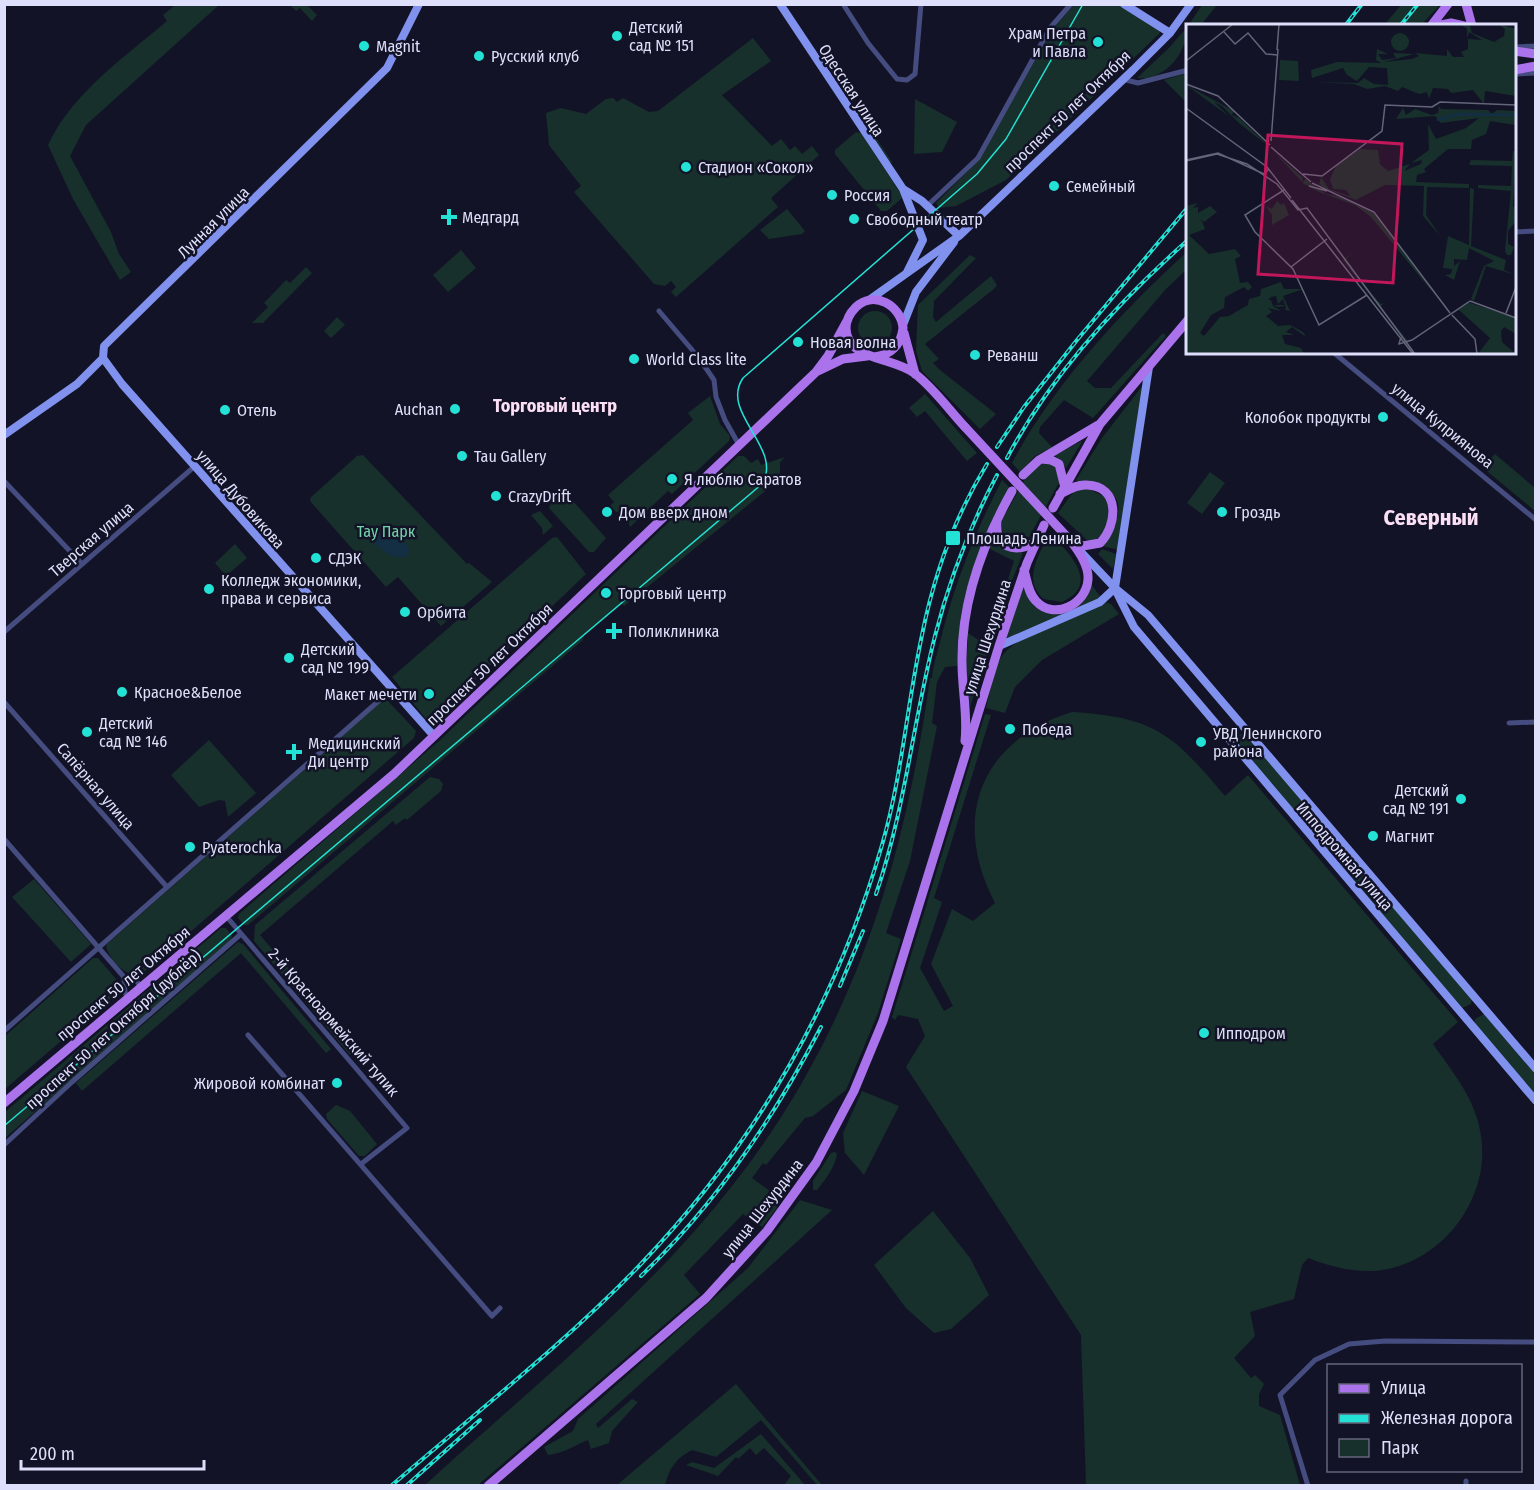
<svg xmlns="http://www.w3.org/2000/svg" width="1540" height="1490" font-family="'Fira Sans Condensed',sans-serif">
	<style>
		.green { fill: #17302b }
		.water { fill: #142e44 }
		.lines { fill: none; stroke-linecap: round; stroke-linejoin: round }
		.street { stroke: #454c7f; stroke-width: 5 }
		.secondary { stroke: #8191ee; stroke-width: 8 }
		.primary { stroke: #aa73ec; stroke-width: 9 }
		.tram { stroke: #23e1d4; stroke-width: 1.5 }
		.rail-casing { stroke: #23e1d4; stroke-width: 4 }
		.rail { stroke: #131327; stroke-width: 1.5; stroke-dasharray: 4.5; stroke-linecap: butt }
		.primary-bridge { stroke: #aa73ec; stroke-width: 9 }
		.poi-dot { fill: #23e1d4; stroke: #131327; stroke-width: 2 }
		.labels { text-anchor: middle; stroke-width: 5; stroke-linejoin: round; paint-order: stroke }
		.poi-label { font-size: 16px; fill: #dedffa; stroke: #131327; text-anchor: start }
		.street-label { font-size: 16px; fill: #dedffa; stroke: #131327 }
		.park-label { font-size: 16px; fill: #72d2aa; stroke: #131327 }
		.neighbourhood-label { font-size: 18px; font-weight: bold; fill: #fbdff5; stroke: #131327 }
		.district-label { font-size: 22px; font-weight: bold; fill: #fbdff5; stroke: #131327 }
		.inset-river { fill: none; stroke: #142e44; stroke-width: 3 }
		.inset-road { fill: none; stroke: #64657b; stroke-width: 1.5 }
		.view { fill: #c2185b; fill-opacity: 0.15; stroke: #c2185b; stroke-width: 3 }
		.inset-edge { fill: none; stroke: #dedffa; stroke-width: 3 }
	</style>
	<rect width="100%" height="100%" fill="#131327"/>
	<path class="green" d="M1402 4H1440V5L1421 25H1384Z
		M175 5H219L86 125 70 156 111 232 119 254 131 272 120 280 73 199 48 145C72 93 125 57 167 21L163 15Z
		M290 5H307L317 15 312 21 300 8 296 11Z
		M1074 5H1120L1159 29 1160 33 1006 180 956 206 939 208 936 203 980 159 1052 30Z
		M1202 5H1217L1201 25 1188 26Z
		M1188 26C1187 52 1166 81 1137 78L1169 48Z
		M753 38 771 61 722 95 772 146 781 139 790 150 795 146 802 154 812 146 819 155 771 198 778 207 676 297 671 292 676 287 671 281 665 286 654 284 574 192 581 186 549 145 546 113 561 108 586 114 606 99 613 98 617 102 623 98 649 112 658 111Z
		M1187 73V103L1164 80Z
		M915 99 957 122 942 152 914 154Z
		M858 111 892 162 890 163 855 112Z
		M856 132 861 133 901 194 902 198 887 211H881L835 154V150Z
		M787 209 805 231 802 234 769 239 760 230Z
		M461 250 476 268 448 292 433 275Z
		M1187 252V269L1166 289 1087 381 1095 388H1111L1163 333 1166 336 1093 418 1064 400 1040 427 1039 433 1052 447 1035 456 1020 472 1012 463C1053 385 1122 311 1187 252Z
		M970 255 976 258 934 301 933 317 936 322 991 276 997 285 995 288 925 344 939 359 933 363 940 370 996 414 980 429 922 371 916 351 918 305Z
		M306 267 312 273 263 323H252L268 307 264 303 286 280 290 283Z
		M858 328a17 17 0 1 1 34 0a17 17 0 1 1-34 0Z
		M337 317 345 325 331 338 324 331Z
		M1143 385 1119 550 1102 546C1112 533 1130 503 1108 491 1098 486 1085 486 1076 480L1102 438Z
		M925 394 977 453 967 461 925 411 917 417 909 408Z
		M710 396 720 424 730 436 729 441 672 494 668 491 630 527 625 513 616 512 610 506 614 502 608 495 693 420 688 413Z
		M1082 441V442L1066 468 1055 455Z
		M1495 454 1535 488V511L1482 467Z
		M363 455 467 564 469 563 492 582 441 626 398 577 386 587 310 501 311 497 357 456Z
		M738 456H744L751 463 758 459 761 465 785 457 780 462V479L624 606 622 604 584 636 583 640 248 925H244L238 918 239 914 439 741Z
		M1041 463 1054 464 1060 481 1027 541 1021 546 1006 541 1000 524 1027 475Z
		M1210 472 1225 483 1202 514 1187 503Z
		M1002 480 1010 488C973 552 963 594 957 666L945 667 937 682 932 723 937 726 910 861 886 933 901 939 878 1013 846 1090 813 1116 805 1118 766 1165 763 1163 752 1178 774 1194 777 1208 762 1227 743 1214 684 1275 700 1294 478 1485 424 1486C523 1395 630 1310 716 1206 845 1051 903 876 930 678H932C933 665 938 651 941 638 955 582 976 530 1002 480Z
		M1087 488 1105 497C1111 514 1111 537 1089 542L1058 513 1074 491Z
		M564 491 606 538 594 552H589L549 508 552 500Z
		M540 511 553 526 543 535 542 528 531 515Z
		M993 533C997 546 1010 553 1023 553L1003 603 970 707 966 669 968 633 986 645 1014 561 988 548Z
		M1050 533C1068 552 1102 584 1062 602L1044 599C1021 581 1040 552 1050 533Z
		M557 537 586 574 434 719H426L392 677 552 538Z
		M235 544 247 558 226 576 215 563Z
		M1102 549 1116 554 1113 569 1098 554Z
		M1091 584 1102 599 1006 638 1023 587 1031 602 1056 614Z
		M1105 602 1111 604 1119 614 1042 660 1015 687 1005 713 986 708C990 693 993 673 1000 659 1016 632 1076 614 1105 602Z
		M382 701H388L416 731 414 738 143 973C128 981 108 959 106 945Z
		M1072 712C1155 717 1173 734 1225 796L1248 775 1458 1022 1433 1044C1453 1073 1476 1099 1481 1136 1491 1200 1440 1266 1374 1271 1350 1272 1330 1266 1308 1258L1302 1265 1294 1299 1250 1312 1255 1336 1234 1358 1251 1378 1255 1375 1264 1384 1259 1394V1406L1280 1415 1300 1485H1086L1081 1335 906 1067 925 1036 918 1019 898 1015 895 1020 892 1017 985 714 991 715 934 898 942 902 920 968 944 1011 953 1006 931 964 952 909 973 921 995 903C951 819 979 741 1072 712Z
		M1245 732 1338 843V849L1329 851 1236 743V737Z
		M209 740 256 793 228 817 225 801 219 800 199 807 171 775Z
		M430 777 439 779 443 784 441 791 407 820 405 818 396 825 393 821 260 935 358 1050 350 1055 254 941 255 925Z
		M1345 854 1351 856 1472 999 1471 1004 1462 1008 1339 863V859Z
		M34 879 91 944 71 962 12 897Z
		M221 928H226L232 936 231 940 5 1138V1112Z
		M238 942 243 944 331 1049 326 1053 241 953 82 1091 76 1083Z
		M93 958H98L116 979 115 995 5 1089V1036Z
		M1484 1014 1535 1074V1094L1475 1024V1019Z
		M862 1091 899 1106 864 1175 845 1153 843 1133Z
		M336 1105 350 1111 377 1144 365 1156H359L327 1119 326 1114Z
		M835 1152 837 1154C835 1167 826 1179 817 1190H813V1181L831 1153Z
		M800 1200 832 1210 596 1424 598 1428 632 1399 638 1402 612 1431 609 1443 591 1449 588 1440C571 1447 567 1452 548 1455L544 1447 573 1431 578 1419 748 1268Z
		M933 1211 970 1258 989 1295 951 1329 934 1333 906 1308 874 1265Z
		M736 1384 822 1485H817L761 1420 716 1457 692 1450C676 1458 669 1469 665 1485H617Z
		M761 1434 805 1485H784L791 1476 764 1448 756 1455 750 1448 738 1459 736 1457 718 1476 686 1465 692 1462 714 1468Z"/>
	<path class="water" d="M383 530 407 544 409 550 407 556C391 561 380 549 370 538Z"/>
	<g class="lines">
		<path class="street" d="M843 4 868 43 897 79 907 80 915 74 921 4
			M1514 47 1536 46
			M1514 74 1536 73
			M1122 79 1138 83 1188 70
			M927 206 978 158 1050 28 1071 4
			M1514 232 1536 231
			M659 311 699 358 714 380 716 397 725 420 739 445
			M1333 352 1536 520
			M4 481 82 564
			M4 632 195 466
			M4 702 167 887
			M1509 723 1536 722
			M4 839 124 977 137 982 142 987
			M226 916 407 1128 361 1164
			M124 977 125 993 129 998
			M4 1031 391 690
			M248 1035 492 1316 500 1308
			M4 1145 72 1082 241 934
			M1466 1481V1486
			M1308 1486 1280 1395 1315 1360 1349 1344 1385 1341 1536 1342"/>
		<path class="secondary" d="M780 4 903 189 923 240 907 272
			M1124 4 1170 33
			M903 189 922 201 959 236
			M869 300 959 236 1133 70 1170 33 1191 4
			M903 325 916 292 954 242
			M103 358 122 384 434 736
			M4 435 77 384 103 358 104 346 387 68 419 4
			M1081 552 1115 588 1148 615 1536 1069
			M1115 589 1134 627 1536 1101
			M999 646 1100 602 1115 588 1149 367"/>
		<path class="primary" d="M1466 4 1472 26
			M1431 26 1448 4
			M1436 26 1451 23 1464 26
			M1514 51 1536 54
			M1514 70 1536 66
			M904 333 915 374
			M874 357C891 355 901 345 903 328 901 305 874 290 856 307 850 313 846 320 846 328 846 360 893 357 914 373 933 387 949 410 965 427
			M818 371 843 359 867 356
			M1042 459 1051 460 1059 464 1064 484
			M1023 475 1039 460 1098 425
			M1060 494C1068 490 1077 484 1087 485 1120 486 1118 525 1100 543L1083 546 1072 541
			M1053 508 1100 424 1188 320
			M997 520C994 548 1014 554 1036 542
			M1024 570C1027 580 1028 593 1036 601 1054 621 1087 604 1088 579 1089 565 1078 550 1070 540
			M965 741C968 716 962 689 962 663 961 602 983 543 1012 491
			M4 1103 394 774 816 372 828 356 847 321
			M488 1486 706 1298 767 1231 816 1163 854 1091 883 1021 999 646 1027 563 1044 525"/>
		<path class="tram" d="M4 1126 762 484C784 448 719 413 743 378L977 174 1006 139 1083 4"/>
		<g class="rail-casing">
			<path id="rail" d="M1345 26 1362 4
				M1400 26 1418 4
				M997 447 1024 407 1077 340 1188 207
				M1007 458C1051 375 1118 302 1188 240
				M876 894C905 810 913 722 935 636 949 581 970 526 997 475
				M840 986 863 931
				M641 1276C715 1205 774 1118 821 1027
				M391 1486C474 1414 563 1345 639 1266 754 1146 836 1004 882 845 902 776 907 705 922 635 934 575 955 516 987 464
				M406 1486 480 1420"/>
		</g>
		<use href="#rail" class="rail"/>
		<path class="primary-bridge" d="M965 427 1070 540"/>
	</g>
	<g class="poi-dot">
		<circle cx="617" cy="36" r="6"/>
		<circle cx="1098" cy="42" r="6"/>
		<circle cx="364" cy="46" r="6"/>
		<circle cx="479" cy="56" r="6"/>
		<circle cx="686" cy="167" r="6"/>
		<circle cx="1054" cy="186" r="6"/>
		<circle cx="832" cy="195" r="6"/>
		<path d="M446 208h6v6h6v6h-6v6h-6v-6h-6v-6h6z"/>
		<circle cx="854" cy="219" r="6"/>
		<circle cx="798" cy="342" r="6"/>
		<circle cx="975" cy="355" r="6"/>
		<circle cx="634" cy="359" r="6"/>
		<circle cx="455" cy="409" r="6"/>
		<circle cx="225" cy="410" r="6"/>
		<circle cx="1383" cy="417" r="6"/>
		<circle cx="462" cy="456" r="6"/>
		<circle cx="672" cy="479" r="6"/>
		<circle cx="496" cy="496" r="6"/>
		<circle cx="607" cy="512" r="6"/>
		<circle cx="1222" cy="512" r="6"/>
		<rect x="945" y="530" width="16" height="16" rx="3"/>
		<circle cx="316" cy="558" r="6"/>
		<circle cx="209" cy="589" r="6"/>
		<circle cx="606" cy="593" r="6"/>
		<circle cx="405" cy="612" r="6"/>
		<path d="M611 622h6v6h6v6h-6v6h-6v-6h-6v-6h6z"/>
		<circle cx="289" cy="658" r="6"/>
		<circle cx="122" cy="692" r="6"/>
		<circle cx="429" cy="694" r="6"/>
		<circle cx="1010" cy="729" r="6"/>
		<circle cx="87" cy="732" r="6"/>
		<circle cx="1201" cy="742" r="6"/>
		<path d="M291 743h6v6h6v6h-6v6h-6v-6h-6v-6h6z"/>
		<circle cx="1461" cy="799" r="6"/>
		<circle cx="1373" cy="836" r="6"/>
		<circle cx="190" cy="847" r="6"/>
		<circle cx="1204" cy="1033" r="6"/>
		<circle cx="337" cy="1083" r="6"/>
	</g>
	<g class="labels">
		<g class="poi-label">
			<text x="629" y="33">Детский<tspan x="629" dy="18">сад № 151</tspan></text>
			<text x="1086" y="39" text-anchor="end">Храм Петра<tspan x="1086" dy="18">и Павла</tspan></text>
			<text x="376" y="52">Magnit</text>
			<text x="491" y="62">Русский клуб</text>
			<text x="698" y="173">Стадион «Сокол»</text>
			<text x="1066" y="192">Семейный</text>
			<text x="844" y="201">Россия</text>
			<text x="462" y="223">Медгард</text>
			<text x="866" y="225">Свободный театр</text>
			<text x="810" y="348">Новая волна</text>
			<text x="987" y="361">Реванш</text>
			<text x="646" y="365">World Class lite</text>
			<text x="443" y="415" text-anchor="end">Auchan</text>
			<text x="237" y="416">Отель</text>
			<text x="1371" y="423" text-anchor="end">Колобок продукты</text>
			<text x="474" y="462">Tau Gallery</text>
			<text x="684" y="485">Я люблю Саратов</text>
			<text x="508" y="502">CrazyDrift</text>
			<text x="619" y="518">Дом вверх дном</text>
			<text x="1234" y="518">Гроздь</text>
			<text x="966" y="544">Площадь Ленина</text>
			<text x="328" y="564">СДЭК</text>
			<text x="221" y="586">Колледж экономики,<tspan x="221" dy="18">права и сервиса</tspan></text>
			<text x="618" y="599">Торговый центр</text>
			<text x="417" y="618">Орбита</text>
			<text x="628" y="637">Поликлиника</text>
			<text x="301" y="655">Детский<tspan x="301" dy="18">сад № 199</tspan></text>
			<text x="134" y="698">Красное&amp;Белое</text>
			<text x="417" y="700" text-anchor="end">Макет мечети</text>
			<text x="99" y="729">Детский<tspan x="99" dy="18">сад № 146</tspan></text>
			<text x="1022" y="735">Победа</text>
			<text x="1213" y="739">УВД Ленинского<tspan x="1213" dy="18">района</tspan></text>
			<text x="308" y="749">Медицинский<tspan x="308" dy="18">Ди центр</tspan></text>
			<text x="1449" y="796" text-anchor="end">Детский<tspan x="1449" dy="18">сад № 191</tspan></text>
			<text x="1385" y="842">Магнит</text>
			<text x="202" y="853">Pyaterochka</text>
			<text x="1216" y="1039">Ипподром</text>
			<text x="325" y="1089" text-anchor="end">Жировой комбинат</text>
		</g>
		<g class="street-label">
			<text transform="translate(852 90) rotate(57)" y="6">Одесская улица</text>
			<text transform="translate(1067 111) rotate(-44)" y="6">проспект 50 лет Октября</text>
			<text transform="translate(213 222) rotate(-45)" y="6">Лунная улица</text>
			<text transform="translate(1443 425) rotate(39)" y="6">улица Куприянова</text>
			<text transform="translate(241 499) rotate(49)" y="6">улица Дубовикова</text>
			<text transform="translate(91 539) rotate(-41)" y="6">Тверская улица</text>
			<text transform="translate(987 637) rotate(-72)" y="6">улица Шехурдина</text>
			<text transform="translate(489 664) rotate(-44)" y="6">проспект 50 лет Октября</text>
			<text transform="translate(96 786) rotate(49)" y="6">Сапёрная улица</text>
			<text transform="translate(1345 856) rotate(49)" y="6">Ипподромная улица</text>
			<text transform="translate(123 983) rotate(-40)" y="6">проспект 50 лет Октября</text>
			<text transform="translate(334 1022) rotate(49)" y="6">2-й Красноармейский тупик</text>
			<text transform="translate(113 1029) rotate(-42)" y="6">проспект 50 лет Октября (дублёр)</text>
			<text transform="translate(762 1208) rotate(-52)" y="6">улица Шехурдина</text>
		</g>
		<g class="park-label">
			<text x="386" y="537">Тау Парк</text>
		</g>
		<g class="neighbourhood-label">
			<text x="555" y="412">Торговый центр</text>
		</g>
		<g class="district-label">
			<text x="1431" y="525">Северный</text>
		</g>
	</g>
	<g transform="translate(1186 24)">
		<rect width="330" height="330" fill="#131327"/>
		<path d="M272 0 284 2 286 9 308 18 318 12 319 5 312 0 330 5V72L299 67 298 80 287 66 265 69 262 65 247 64 243 75 241 68 233 70 216 63 212 67 199 62 181 65 168 60 127 58 172 59 178 54 188 60 202 61 201 44 183 43 171 57 161 51 157 44 126 54 125 46 151 38 195 39 190 36 191 25 202 30H192L196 36 210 34 207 29 228 30 198 38 226 35 233 32 229 29 261 32V25L267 33H278L275 28 282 25V15L296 16 283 8 281 14V4ZM205 18a9 9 0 1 1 18 0a9 9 0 1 1-18 0ZM94 36 112 37 113 57 93 56ZM0 61 48 87 46 91 53 94 86 125 53 99 36 82 28 78 44 93ZM253 82 255 85 302 86 306 90 311 86 330 87 329 101 304 97 300 110 286 116 285 125H262L238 145 240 148 231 151 230 158 283 160V164L241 163 240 191 255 213 237 192 238 162 199 161 170 176 138 164 133 160 135 153 143 165 164 172 160 166 147 165 144 155 150 142 174 125 192 126 194 140 202 147 224 140 218 147 235 140 236 136 225 139 243 126 242 100 250 115 280 104 293 94 255 99 249 92 210 95 217 84 220 91 229 85 246 91 252 89ZM327 127H330L327 183 330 182V197L322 207V220L328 223 325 231H321L319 227 325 167 292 164V161L325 162 326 142 283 141 285 136 326 137ZM88 128 116 153 117 159 119 155 140 170 156 173 188 189 254 277 185 193 169 181 133 168 118 160ZM284 164 288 165 285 222 320 236 318 246 330 251 300 242 288 277 285 275 298 242 308 237 283 224 281 236 268 235V242L274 237 268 256 259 251 265 250 266 245 257 244 262 212 283 221ZM91 177 95 181 98 179 103 191 86 201V191L80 182 86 185ZM12 179 7 184 12 183V189L24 182 31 188 18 198 15 195 19 205 3 211 23 230 49 225 55 232 49 235 54 259 62 258 66 263 62 267 58 263 39 273 38 284 25 291 14 309 18 312 34 293 43 292 62 281 63 275 74 272 75 265 95 258 98 265H117L97 272 104 287 99 286 100 281 98 282 92 283 88 281H99L97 275 92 280 90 272 85 273 82 276H85L87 282 95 287 82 284 86 288 80 292 92 302 104 301 117 308 120 313 106 303 100 308 108 311H96L99 320 115 324 118 330H0V182ZM169 227 160 235 185 270 195 280 198 279 194 283 222 317H219L157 236ZM281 278 330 294V310L318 303 315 307 316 318 330 330H292L304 314 273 286 255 297Z" fill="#17302b"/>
		<path class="inset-river" d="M251 96 272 90 330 91"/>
		<path class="inset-road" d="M38 8 49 20 62 9 80 30 91 31M91 26 93 0M0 37 47 0M0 60 32 72 84 121M0 84 81 143 105 174M85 117 92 25M85 123 125 158M0 136 32 129 78 150 83 145M0 137 31 130 61 140 91 160 112 186 121 184 229 330M117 150 136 152 196 107 199 81 246 83 254 78 330 81M126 159 188 188 264 289M123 162 141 167M98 166 59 191 69 208 107 245 133 301 181 271M106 176 227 330M105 243 141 215M284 277 330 294M320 289 330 263M266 291 289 315 291 330M215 313 213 320 226 316 284 277"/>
		<path class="view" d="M82 111 216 120 207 259 72 250Z"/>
		<rect width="330" height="330" class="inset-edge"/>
	</g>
	<rect width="1540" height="1490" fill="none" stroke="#dedffa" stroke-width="12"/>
	<rect x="1327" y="1364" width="195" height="108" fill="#131327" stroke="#64657b" stroke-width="1.5"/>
	<rect x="1339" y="1384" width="30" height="9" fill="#aa73ec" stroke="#64657b" stroke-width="1.5"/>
	<text x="1381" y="1394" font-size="18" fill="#dedffa">Улица</text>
	<rect x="1339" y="1414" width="30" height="9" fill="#23e1d4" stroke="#64657b" stroke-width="1.5"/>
	<text x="1381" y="1424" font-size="18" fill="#dedffa">Железная дорога</text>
	<rect x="1339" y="1439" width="30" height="18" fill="#17302b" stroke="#64657b" stroke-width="1.5"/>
	<text x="1381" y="1454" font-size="18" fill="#dedffa">Парк</text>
	<path d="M21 1460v9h183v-9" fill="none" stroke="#dedffa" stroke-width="3"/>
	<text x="30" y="1460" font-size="18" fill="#dedffa" stroke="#131327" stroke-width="4.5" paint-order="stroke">200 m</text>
</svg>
